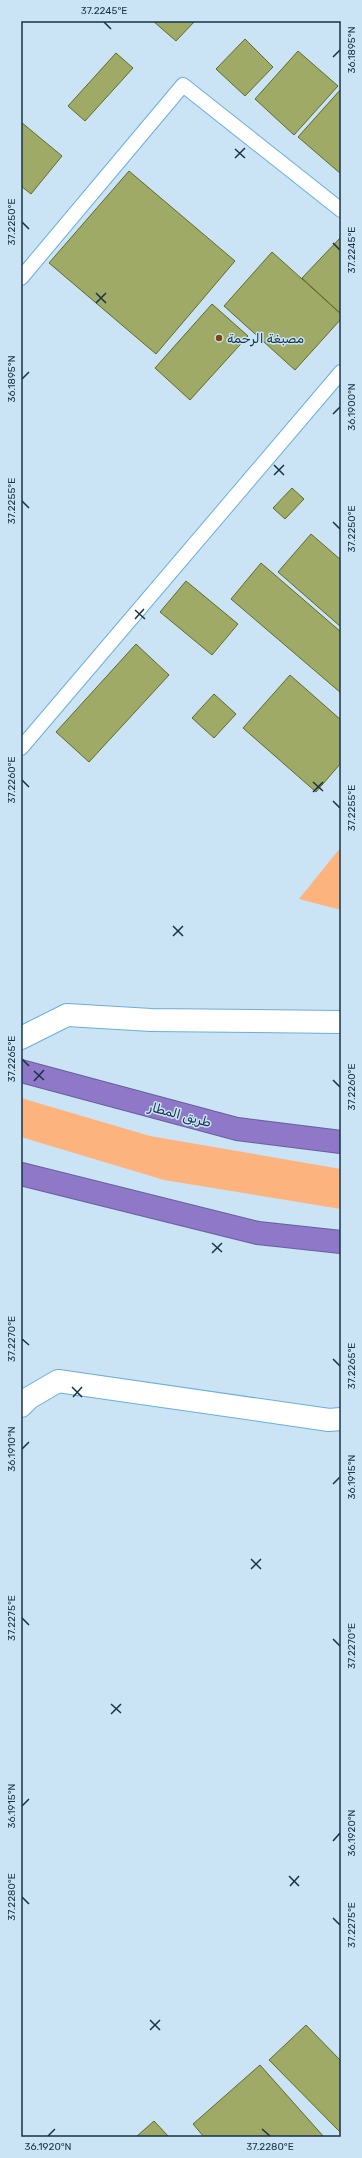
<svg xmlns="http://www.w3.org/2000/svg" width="362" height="2158" font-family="Rubik,Cairo,sans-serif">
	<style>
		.green { fill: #fdb37d }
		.building { fill: #9eaa65; stroke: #616b26 }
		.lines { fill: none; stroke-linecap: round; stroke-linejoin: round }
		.lane-casing { stroke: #69afd9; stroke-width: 16 }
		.street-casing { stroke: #69afd9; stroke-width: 24 }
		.highway-casing { stroke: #65609b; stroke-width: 24 }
		.lane { stroke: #fff; stroke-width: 14 }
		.street { stroke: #fff; stroke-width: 22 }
		.highway { stroke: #9078c9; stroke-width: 22 }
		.ticks { fill: none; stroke: #163345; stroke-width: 1.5 }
		.poi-dot { fill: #844507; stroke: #cae4f6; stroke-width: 1.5 }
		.labels { text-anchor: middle; stroke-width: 3; stroke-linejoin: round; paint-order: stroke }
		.poi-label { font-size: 13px; fill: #163345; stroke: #cae4f6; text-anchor: start }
		.street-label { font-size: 13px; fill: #163345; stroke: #cae4f6 }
		.neatline { fill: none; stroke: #163345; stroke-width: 1.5 }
		.ticks-label { font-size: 10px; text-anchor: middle; fill: #163345 }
	</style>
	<rect width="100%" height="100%" fill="#cae4f6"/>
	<path class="green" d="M341 847V910L299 899Z
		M21 1098 150 1136 341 1169V1209L164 1180 21 1137Z"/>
	<path class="building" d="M153 21H195L176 41Z
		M245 39 273 67 245 96 216 69Z
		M298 51 338 86 294 135 255 99Z
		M116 53 133 68 85 121 68 106Z
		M341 89V174L298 137Z
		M21 122 62 156 31 194 21 186Z
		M129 171 235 261 156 354 49 263Z
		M341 237V314L302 278Z
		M272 252 341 314V319L295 370 224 306Z
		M212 304 248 336 190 400 155 368Z
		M292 488 304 499 285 519 273 508Z
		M311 534 341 560V627L278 572Z
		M261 563 341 632V693L231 599Z
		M186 581 238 624 212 655 160 612Z
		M136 644 169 675 89 762 56 732Z
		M290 675 341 720V763L316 792 243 728Z
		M214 694 236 714 214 738 192 718Z
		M306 2025 341 2061V2133L269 2060Z
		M260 2065 324 2137H204L193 2124Z
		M154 2121 169 2137H136Z"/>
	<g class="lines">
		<g class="lane-casing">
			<path id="lane" d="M21 278 183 85 341 210
				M21 748 341 372"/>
		</g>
		<g class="street-casing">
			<path id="street" d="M21 1038 67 1015 151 1020 341 1022
				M21 1406 29 1398 58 1381 329 1420 341 1419"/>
		</g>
		<g class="highway-casing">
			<path id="highway" d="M21 1071 237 1129 341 1142
				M21 1174 258 1233 341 1242"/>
		</g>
		<use href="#lane" class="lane"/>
		<use href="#street" class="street"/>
		<use href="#highway" class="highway"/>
	</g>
	<path class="ticks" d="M104 22 111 29M333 57 340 50M235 149 245 158M235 158 245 148M22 222 29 229M333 243 340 250M96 293 106 303M96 303 106 293M22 379 29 372M333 414 340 407M274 465 284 475M274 475 284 465M22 501 29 508M333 522 340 529M135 610 145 619M135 619 144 609M22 780 29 787M313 782 323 791M313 792 323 782M333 801 340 808M173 926 183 936M173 936 183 926M22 1059 29 1066M34 1071 44 1080M333 1080 340 1087M34 1081 44 1070M212 1243 222 1252M212 1253 222 1243M22 1339 29 1345M333 1359 340 1366M72 1387 82 1397M73 1397 82 1387M22 1449 29 1442M333 1484 340 1477M251 1559 261 1569M251 1569 261 1559M22 1618 29 1625M333 1639 340 1646M111 1704 121 1713M111 1714 121 1704M22 1806 29 1799M333 1841 340 1833M289 1876 299 1886M290 1886 299 1876M22 1897 29 1904M333 1918 340 1925M150 2020 160 2030M150 2030 160 2020M262 2129 270 2136M48 2136 55 2129"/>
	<circle class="poi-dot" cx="219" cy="338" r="4"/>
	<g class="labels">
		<g class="poi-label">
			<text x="227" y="343">مصبغة الرحمة</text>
		</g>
		<g class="street-label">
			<text transform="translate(180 1114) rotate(15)" y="5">طريق المطار</text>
		</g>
	</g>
	<rect width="362" height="2158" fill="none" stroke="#cae4f6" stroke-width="44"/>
	<rect x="22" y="22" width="318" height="2114" class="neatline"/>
	<g class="ticks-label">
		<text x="104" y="14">37.2245°E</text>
		<text transform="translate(351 50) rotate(-90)" y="4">36.1895°N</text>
		<text transform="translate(11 222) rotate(-90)" y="4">37.2250°E</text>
		<text transform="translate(351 250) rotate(-90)" y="4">37.2245°E</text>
		<text transform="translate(11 379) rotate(-90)" y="4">36.1895°N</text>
		<text transform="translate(351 407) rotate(-90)" y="4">36.1900°N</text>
		<text transform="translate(11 501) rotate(-90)" y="4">37.2255°E</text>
		<text transform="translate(351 529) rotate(-90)" y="4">37.2250°E</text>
		<text transform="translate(11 780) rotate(-90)" y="4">37.2260°E</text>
		<text transform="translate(351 808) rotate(-90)" y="4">37.2255°E</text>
		<text transform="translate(11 1059) rotate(-90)" y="4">37.2265°E</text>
		<text transform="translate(351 1087) rotate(-90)" y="4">37.2260°E</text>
		<text transform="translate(11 1339) rotate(-90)" y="4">37.2270°E</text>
		<text transform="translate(351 1366) rotate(-90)" y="4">37.2265°E</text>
		<text transform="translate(11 1449) rotate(-90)" y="4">36.1910°N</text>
		<text transform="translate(351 1477) rotate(-90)" y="4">36.1915°N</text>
		<text transform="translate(11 1618) rotate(-90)" y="4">37.2275°E</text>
		<text transform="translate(351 1646) rotate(-90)" y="4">37.2270°E</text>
		<text transform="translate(11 1806) rotate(-90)" y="4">36.1915°N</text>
		<text transform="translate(351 1833) rotate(-90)" y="4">36.1920°N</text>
		<text transform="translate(11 1897) rotate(-90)" y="4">37.2280°E</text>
		<text transform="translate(351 1925) rotate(-90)" y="4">37.2275°E</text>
		<text x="48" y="2150">36.1920°N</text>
		<text x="270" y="2150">37.2280°E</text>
	</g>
</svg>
